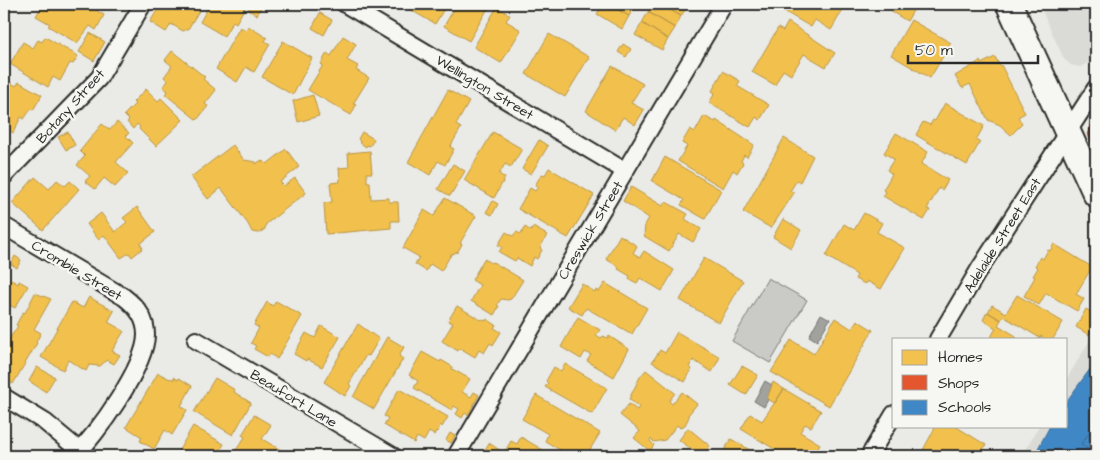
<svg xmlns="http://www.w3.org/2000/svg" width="1100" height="460" font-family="'Architects Daughter',sans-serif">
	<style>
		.built { fill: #dadad6 }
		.green { fill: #cacac7; stroke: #7a7a79 }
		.water { fill: #a1a19e; stroke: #727270 }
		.homes { fill: #f2c14e; stroke: #b69444 }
		.shops { fill: #e4572e; stroke: #ac4a2d }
		.schools { fill: #3f88c5; stroke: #396c97 }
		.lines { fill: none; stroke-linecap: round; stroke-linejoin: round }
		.minor-casing { stroke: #2b2b2b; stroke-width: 20 }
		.highway-casing { stroke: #2b2b2b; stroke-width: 29 }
		.minor { stroke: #f6f6f2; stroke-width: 16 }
		.highway { stroke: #f6f6f2; stroke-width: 25 }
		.labels { text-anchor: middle; stroke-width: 5; stroke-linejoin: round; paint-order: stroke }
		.street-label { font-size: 14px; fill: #2b2b2b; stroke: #f6f6f2 }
	</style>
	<rect width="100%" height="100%" fill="#eaeae6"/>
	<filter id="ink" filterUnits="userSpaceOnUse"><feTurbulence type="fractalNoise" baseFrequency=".02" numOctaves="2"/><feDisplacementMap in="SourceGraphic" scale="10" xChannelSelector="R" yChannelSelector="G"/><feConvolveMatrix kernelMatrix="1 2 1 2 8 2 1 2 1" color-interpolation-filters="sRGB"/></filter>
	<g filter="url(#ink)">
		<path class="built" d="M1039 4H1096V48L1088 63 1080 67 1071 65 1064 59Z
			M1096 330V456H1022L1039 426H1066V380Z"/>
		<path class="green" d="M768 278 807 300 770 363 732 341Z"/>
		<path class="water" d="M821 314 830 319 817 341 809 336Z
			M765 381 775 387 764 407 754 401Z"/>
		<path class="homes" d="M43 4 49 7 51 4H94L96 5 94 9 104 15 96 30 90 26 77 43 48 26 50 24 36 16Z
			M161 4H203L188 29 183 31 171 24 166 32 150 22Z
			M210 4H247L236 23 233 21 224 36 200 22Z
			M252 4H263L257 15 248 10Z
			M411 4H447L435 24 409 9Z
			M457 4 490 5 469 41 444 26Z
			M603 4H608L629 16 622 29 597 14Z
			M608 4H634L636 5 629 16Z
			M653 4H660L681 16 675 28 648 12Z
			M660 4H689L681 16Z
			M778 4H840L845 6 831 30 815 20 811 27 780 9 782 6Z
			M897 4H917L907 21 892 12Z
			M497 7 510 15 506 21 521 30 501 63 474 47Z
			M648 12 675 28 668 39 642 23Z
			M320 13 332 20 324 35 312 28Z
			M911 20 951 43 930 78 891 55Z
			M788 22 835 53 826 67 804 54 791 75 783 70 775 85 752 72 778 28 783 31Z
			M642 23 668 39 662 50 635 35Z
			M248 26 267 38 265 41 270 44 254 72 246 67 237 82 216 69 240 27 246 30Z
			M90 33 105 42 94 61 79 52Z
			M549 34 589 57 565 97 526 74Z
			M343 36 356 44 347 60 358 66 356 70 369 78 353 104 356 105 351 115 308 90 323 65 321 64 327 53 331 56Z
			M45 37 78 56 73 64 70 63 60 81 53 77 48 87 10 64 23 42 33 48 38 40 42 42Z
			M283 41 312 58 293 95 262 77Z
			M623 44 631 49 626 57 618 52Z
			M172 51 205 77 203 79 216 90 205 104 208 106 197 120 165 94 168 91 163 87 168 81 164 77 172 66 165 60Z
			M995 57 1000 66 1001 65 1025 113 1018 117 1022 124 1011 135 1000 125 988 120 970 84 962 88 955 76 980 61 981 64Z
			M612 66 643 84 631 103 644 110 635 125 623 117 615 130 586 111Z
			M723 71 740 81 737 86 769 105 760 120 756 117 750 127 709 103 715 93 712 91Z
			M6 80 16 86 19 82 42 95 33 110 31 109 24 119 21 117 13 133 4 127V83Z
			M146 89 158 101 161 98 183 120 156 146 139 129 140 127 137 124 133 129 127 122 129 120 124 115 135 104 133 102Z
			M448 90 469 102 456 125 461 128 450 147 454 149 445 165 438 161 430 175 408 162Z
			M313 95 319 116 298 122 293 101Z
			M945 103 984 126 976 140 980 142 967 165 916 135 923 122 930 125 933 120 935 121Z
			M704 116 715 122 716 120 754 145 747 157 744 155 741 161 743 163 737 173 733 170 723 188 678 161 687 146 682 143 690 129 695 132Z
			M117 122 129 133 126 136 133 143 116 162 128 173 115 187 104 178 95 189 85 181 90 176 77 165 85 156 80 151 102 124 110 130Z
			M68 132 75 145 66 150 58 137Z
			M362 132 374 139 370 146 367 145 366 147 359 142 360 141 358 139Z
			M493 132 522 149 511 167 505 164 499 174 505 178 494 198 464 180Z
			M896 133 928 152 921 164 948 180 942 190 939 188 927 209 930 210 924 220 883 196 886 192 883 190 892 174 887 170 894 159 884 153Z
			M784 138 813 156 800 182 797 180 790 191 794 193 771 228 743 212Z
			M539 140 548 146 531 174 522 169Z
			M233 145 244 160 256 162V164L260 161 265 162 267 164 286 149 299 167 280 182 284 186 295 178 306 193 266 224 265 229 259 233 252 232 248 224 221 188 208 199 191 177Z
			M370 151 372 173H367V182H370L371 199 389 198V202H398L399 221H391V228L326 234 324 203 332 202 330 183 340 182 339 168 349 167 348 153Z
			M665 157 721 190 705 219 681 205 684 200 652 181Z
			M453 164 465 171 450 196 438 189Z
			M549 168 594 195 568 238 518 209 530 188 535 191 538 187 535 185 542 174 545 175Z
			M35 177 49 189 57 180 65 186 70 181 79 189 43 230 12 203Z
			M631 187 663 206 666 202 688 214 685 219 701 229 693 242 679 234 669 251 644 236 645 225 649 218 623 201Z
			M445 198 476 216 460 243 462 244 457 253 456 251 454 254 452 253 441 271 430 264 426 271 415 264 419 257 403 248 424 210 434 216Z
			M493 201 498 204 492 215 486 212Z
			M137 207 155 232 140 244 143 248 132 257 129 253 121 258 104 235 98 239 87 224 101 213 115 232 127 222 123 218Z
			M864 213 882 223 877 232 905 248 881 289 867 281 865 284 855 279 857 275 826 256 844 224 854 230Z
			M783 219 801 230 791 248 773 237Z
			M525 227 531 231 533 227 547 235 540 248 542 250 537 259 534 257 530 266 517 258 515 261 499 252 502 247 498 245 506 232 513 236 516 232 521 234Z
			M620 235 637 246 633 253 640 257 644 251 674 270 662 291 640 278 637 283 629 279 630 276 618 269 619 267 606 259Z
			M1054 244 1092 267 1076 294 1084 299 1077 311 1046 293 1039 305 1024 296 1035 277 1033 276 1038 268 1035 266 1040 257 1043 259 1048 250 1050 251Z
			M15 256 21 260 17 268 11 264Z
			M704 258 743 281 719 323 680 300Z
			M484 259 492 263 493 262 523 280 511 299 508 300 501 299 497 305 499 306 494 315 471 301 480 285 472 280Z
			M5 276 18 284 19 281 28 286 15 308 9 305 6 310 9 311 7 315 10 317 4 328Z
			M605 283 647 308 632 334 586 308 582 315 568 307 582 284 595 292 596 290 599 292Z
			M35 293 51 299 34 329 41 333 36 342 37 343 13 384 4 379V354L5 351H4V346L16 329 18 326 16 325 23 312 25 313Z
			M1017 295 1063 322 1053 339H1045L1041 336 1040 338 1003 316 1001 320 988 312 992 305 1006 313Z
			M89 297 114 311 108 322 124 331 112 351 120 355 114 364 107 360 100 366 89 365 86 371 68 360 63 370 41 357 72 302 83 308Z
			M276 301 302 316 277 359 270 354 268 357 254 349 256 346 251 343 259 328 254 325 267 302 273 306Z
			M457 306 481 320 482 319 486 321 487 319 496 325 494 328 501 332 493 345 490 343 484 353 479 350 475 357 460 348 458 351 442 341 453 323 448 321Z
			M1086 309 1096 315V323L1089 335 1076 327Z
			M987 312 1001 320 998 325 1016 336 1015 337 1018 339H990L996 328 983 320Z
			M578 317 600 330 596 335 601 338 603 336 608 338 609 336 629 349 614 377 587 361 591 355 585 352 581 359 561 347Z
			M835 318 852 329 857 320 873 330 829 406 771 372 791 340 814 354Z
			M358 324 379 339 369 356 366 355 349 384 351 386 345 396 324 382Z
			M321 326 340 337 322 367 307 359 306 361 294 354 306 333 315 338Z
			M677 332 720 357 712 372 693 360 689 367 692 369 685 382 652 362 660 350 665 353Z
			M387 337 404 347 399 356 403 359 374 409 353 397Z
			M422 352 440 362 441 360 453 367 452 369 470 379 462 392 471 397 474 392 479 395 468 415 465 413 462 418 456 414 459 409 454 406 452 410 414 388 418 381 409 375Z
			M565 364 607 388 592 414 545 387 548 383 546 381 554 367 561 371Z
			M742 366 758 375 746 395 730 385Z
			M37 367 55 377 46 392 29 381Z
			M646 370 675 393 669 401 672 404 682 392 697 404 688 415 689 417 685 425 680 428 677 425 665 440 654 442 651 439 650 441 654 445 650 451 634 438 640 431 620 415 629 404 637 410 639 407 629 399 640 377Z
			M158 373 170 379 171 378 173 380 174 377 178 380 179 378 192 386 181 406 187 410 172 435 165 430 154 449 140 441 142 437 126 427Z
			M215 378 235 390 234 392 251 403 233 435 194 412Z
			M773 382 784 389 775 403 767 399Z
			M399 389 448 417 442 427 440 425 438 432 436 431 434 435 429 432 424 441 417 437 414 443 384 425 388 418 384 416Z
			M784 389 821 411 811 427 805 424 800 432 820 444 813 456H786L741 429 750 414 762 421Z
			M536 395 600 433 586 456H570L545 441 548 434 522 419Z
			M254 415 271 425 262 439 288 454 286 456H232L245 437 242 435Z
			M193 426 224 444 217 456 176 455Z
			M936 426H955L986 445 979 456H973L969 454 968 456H934L923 450Z
			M688 428 710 446 701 456 679 440Z
			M450 433 455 436 451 443 446 440Z
			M521 437 553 456H481L489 443 504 453 511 441 517 444Z
			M731 439 760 456H721Z"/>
		<path class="shops" d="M1094 118 1096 119V152L1088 134Z"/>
		<path class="schools" d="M1096 361V410L1092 416 1096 419V424L1081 444 1096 456H1034L1050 426H1066V402Z
			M1096 424V455L1081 444Z"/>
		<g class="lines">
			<g class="minor-casing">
				<path id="minor" d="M345 4 625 171
					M4 176 99 78 143 4
					M4 226 124 297C137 307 146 318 146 335 146 365 96 437 74 456
					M938 339 980 268 1096 88
					M196 340 393 456
					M4 397 45 422 86 456
					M456 456 724 4
					M869 456 894 414"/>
			</g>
			<g class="highway-casing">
				<path id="highway" d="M1009 4 1096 194"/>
			</g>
			<use href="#minor" class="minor"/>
			<use href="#highway" class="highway"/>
		</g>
	</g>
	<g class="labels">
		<g class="street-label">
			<text transform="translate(485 87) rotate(31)" y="5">Wellington Street</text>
			<text transform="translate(70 106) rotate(-48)" y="5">Botany Street</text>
			<text transform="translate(590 230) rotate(-59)" y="5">Creswick Street</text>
			<text transform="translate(1002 235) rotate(-58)" y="5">Adelaide Street East</text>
			<text transform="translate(77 270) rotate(31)" y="5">Crombie Street</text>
			<text transform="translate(294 398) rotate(31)" y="5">Beaufort Lane</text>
		</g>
	</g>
	<rect width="1100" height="460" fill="none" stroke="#f6f6f2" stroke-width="20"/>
	<rect x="10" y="10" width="1080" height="440" fill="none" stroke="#2b2b2b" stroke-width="2" filter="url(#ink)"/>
	<rect x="892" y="338" width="175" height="90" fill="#f6f6f2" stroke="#a5a5a2"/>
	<rect x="902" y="350" width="25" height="15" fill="#f2c14e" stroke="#a5a5a2"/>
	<text x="938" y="362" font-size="15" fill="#2b2b2b">Homes</text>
	<rect x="902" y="375" width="25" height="15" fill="#e4572e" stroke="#a5a5a2"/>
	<text x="938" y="388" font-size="15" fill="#2b2b2b">Shops</text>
	<rect x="902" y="400" width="25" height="15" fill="#3f88c5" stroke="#a5a5a2"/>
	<text x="938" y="412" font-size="15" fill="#2b2b2b">Schools</text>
	<path d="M908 55v8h130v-8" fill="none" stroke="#2b2b2b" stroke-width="2.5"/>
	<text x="915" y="55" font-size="15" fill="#2b2b2b" stroke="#f6f6f2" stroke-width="4" paint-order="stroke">50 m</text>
</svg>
